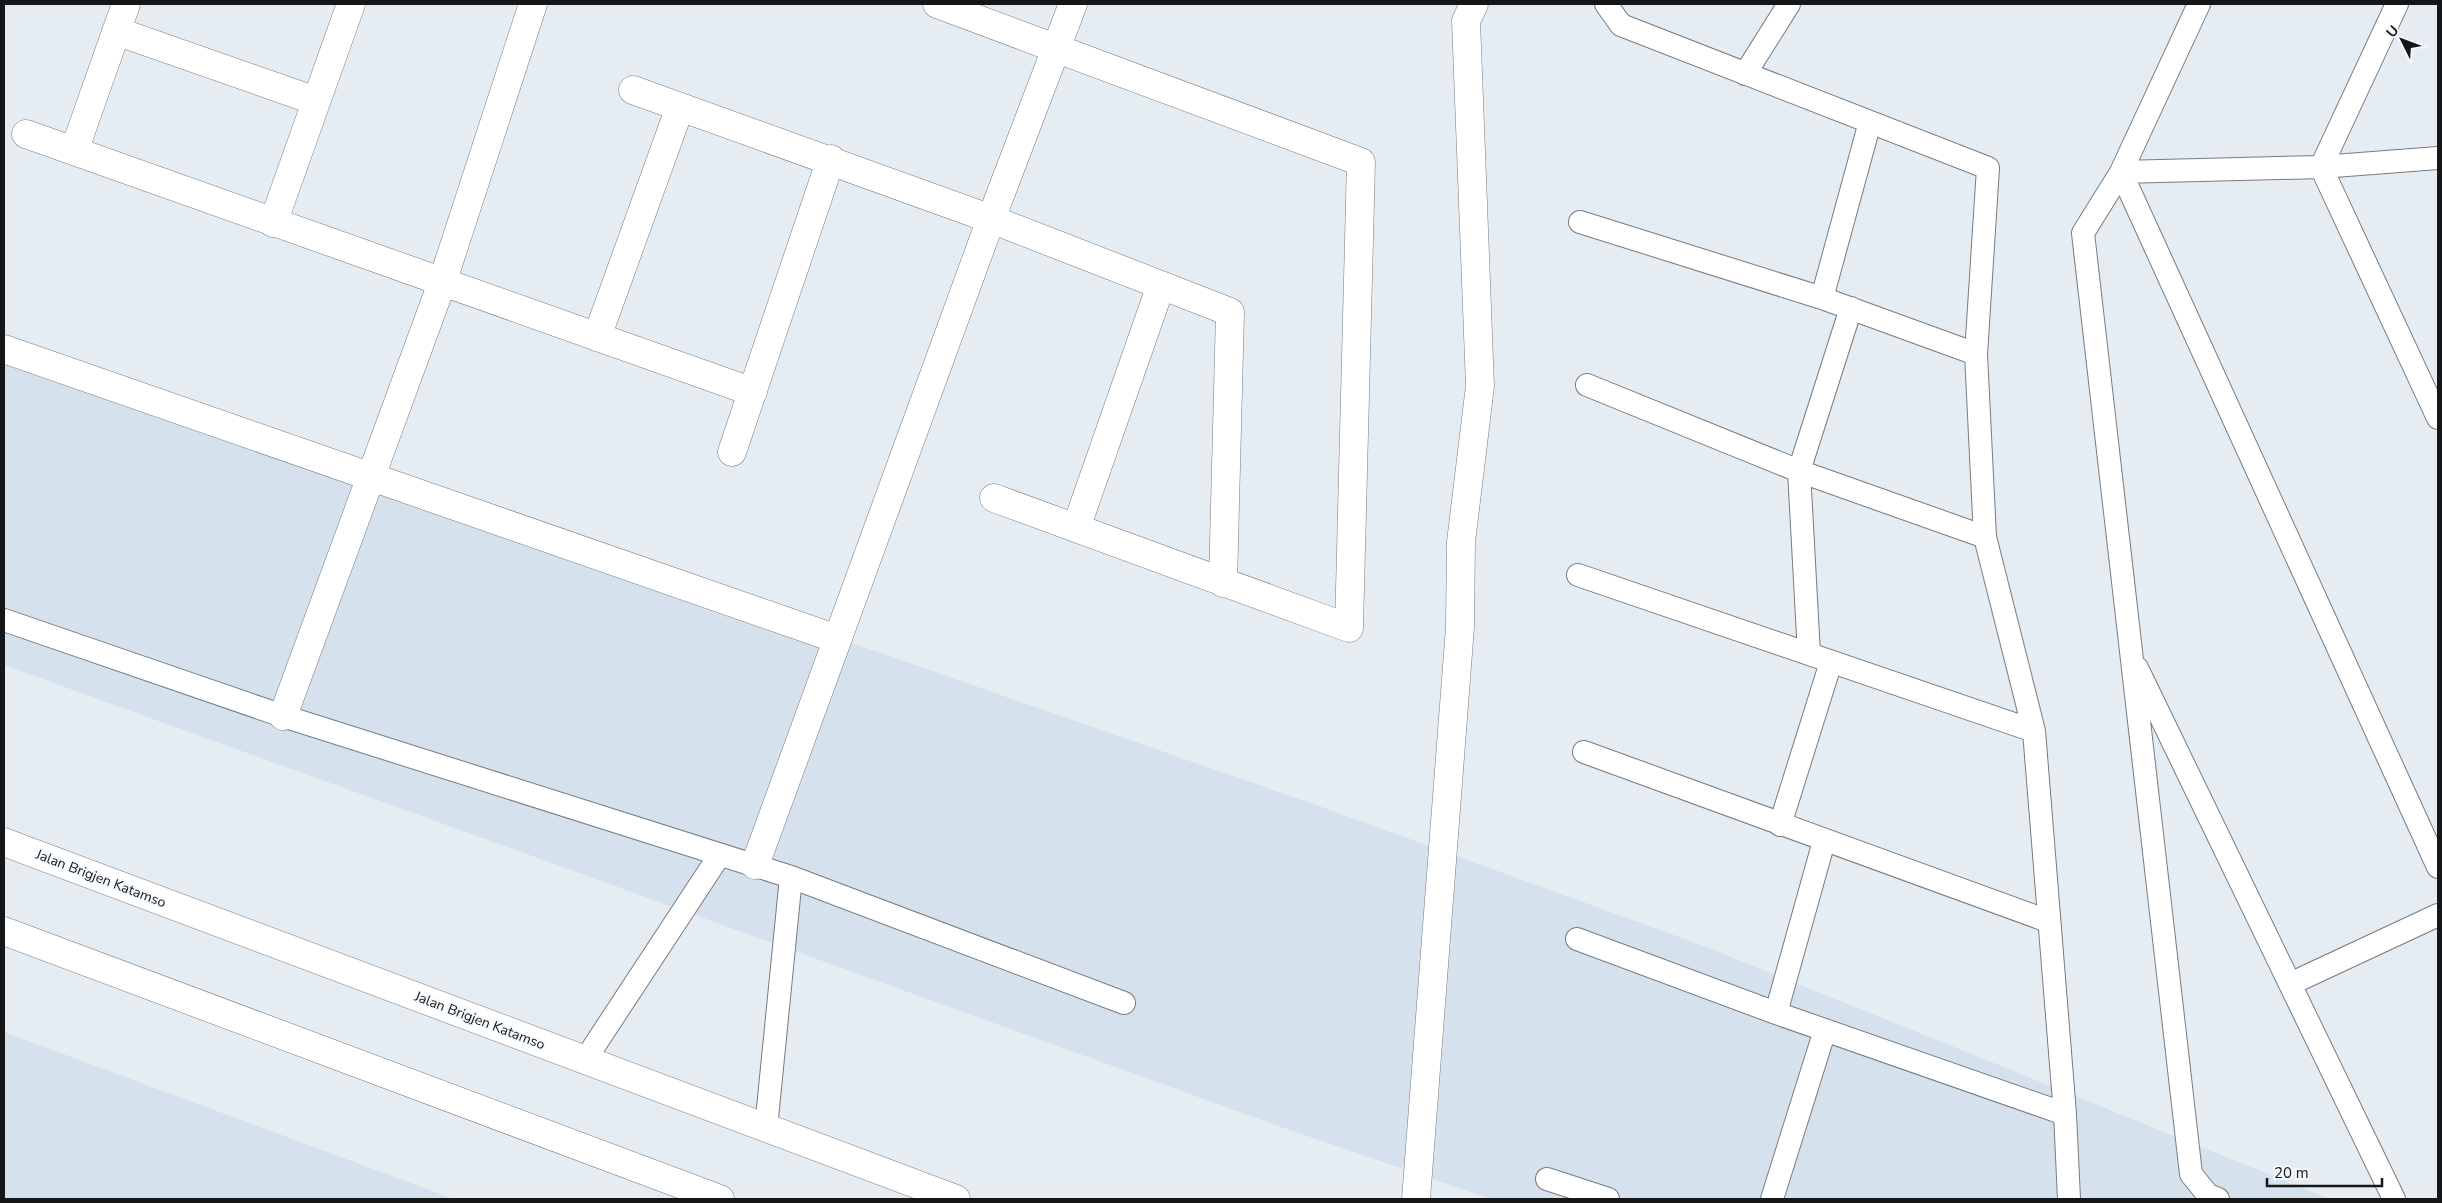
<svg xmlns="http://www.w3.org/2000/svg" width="2442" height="1203" font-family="'Nunito Sans',sans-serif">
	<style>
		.built { fill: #d5e2ed }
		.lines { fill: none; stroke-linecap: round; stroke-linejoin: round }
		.service-casing { stroke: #767c81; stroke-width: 24 }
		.minor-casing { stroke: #767c81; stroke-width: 29 }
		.trunk-casing { stroke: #767c81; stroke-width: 29 }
		.service { stroke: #fff; stroke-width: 22 }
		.minor { stroke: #fff; stroke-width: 28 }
		.trunk { stroke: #fff; stroke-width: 28 }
		.labels { text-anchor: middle; stroke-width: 4; stroke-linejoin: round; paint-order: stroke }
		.street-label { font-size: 14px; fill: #141618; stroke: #f4f9fe }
	</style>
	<rect width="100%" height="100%" fill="#e5ecf2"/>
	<path class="built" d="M4 347 1319 806 1704 946 2330 1199H1491L1284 1128 4 665Z
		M4 1032 454 1199H4Z"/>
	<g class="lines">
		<g class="service-casing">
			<path id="service" d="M1606 4 1621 25 1988 168 1976 354 1985 537 2034 731 2065 1114 2069 1199
				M2199 4 2121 172 2083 233 2191 1174 2208 1195 2218 1199
				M2397 4 2321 167 2438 418
				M1745 74 1789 4
				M2438 158 2321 167 2121 172 2438 867
				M1580 222 1822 298 1976 354
				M1822 298 1870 122
				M1587 385 1799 471 1985 537
				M1578 575 2034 731
				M4 620 283 716 791 877 1124 1003
				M1809 654 1799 471 1851 308
				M2137 668 2394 1199
				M1584 752 2048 921
				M1780 825 1831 662
				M1577 939 1776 1013 2065 1114
				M2290 984 2438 915
				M1776 1013 1824 841
				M585 1060 719 856
				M766 1128 791 877
				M1547 1179 1608 1199
				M1772 1199 1825 1030"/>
		</g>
		<g class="minor-casing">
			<path id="minor" d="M937 4 1361 162 1349 628 994 498
				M116 31 316 101
				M633 90 991 219 1230 312 1223 583
				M26 134 753 392
				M74 151 126 4
				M273 223 351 4
				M597 337 680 107
				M4 349 837 639
				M732 452 831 159
				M1076 528 1161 285
				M283 716 442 283 533 4
				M755 865 991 219 1073 4
				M1416 1199 1460 627 1461 542 1480 386 1466 21 1474 4"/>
		</g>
		<g class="trunk-casing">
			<path id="trunk" d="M4 842 956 1199
				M4 931 720 1199"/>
		</g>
		<use href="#service" class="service"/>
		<use href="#minor" class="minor"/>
		<use href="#trunk" class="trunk"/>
	</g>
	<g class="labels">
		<g class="street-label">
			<text transform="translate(101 878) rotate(21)" y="5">Jalan Brigjen Katamso</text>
			<text transform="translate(480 1020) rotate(21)" y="5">Jalan Brigjen Katamso</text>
		</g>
	</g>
	<rect width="2442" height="1203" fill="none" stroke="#141618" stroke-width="10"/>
	<g transform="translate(2402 40) rotate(312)" stroke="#f4f9fe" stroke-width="4" paint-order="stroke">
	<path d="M0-4L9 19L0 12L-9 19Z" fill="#141618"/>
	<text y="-8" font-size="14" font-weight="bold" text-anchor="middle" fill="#141618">U</text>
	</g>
	<path d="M2267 1178v8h115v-8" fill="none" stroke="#141618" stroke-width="2.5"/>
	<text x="2274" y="1178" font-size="15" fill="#141618" stroke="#f4f9fe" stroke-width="4" paint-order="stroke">20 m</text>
</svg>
